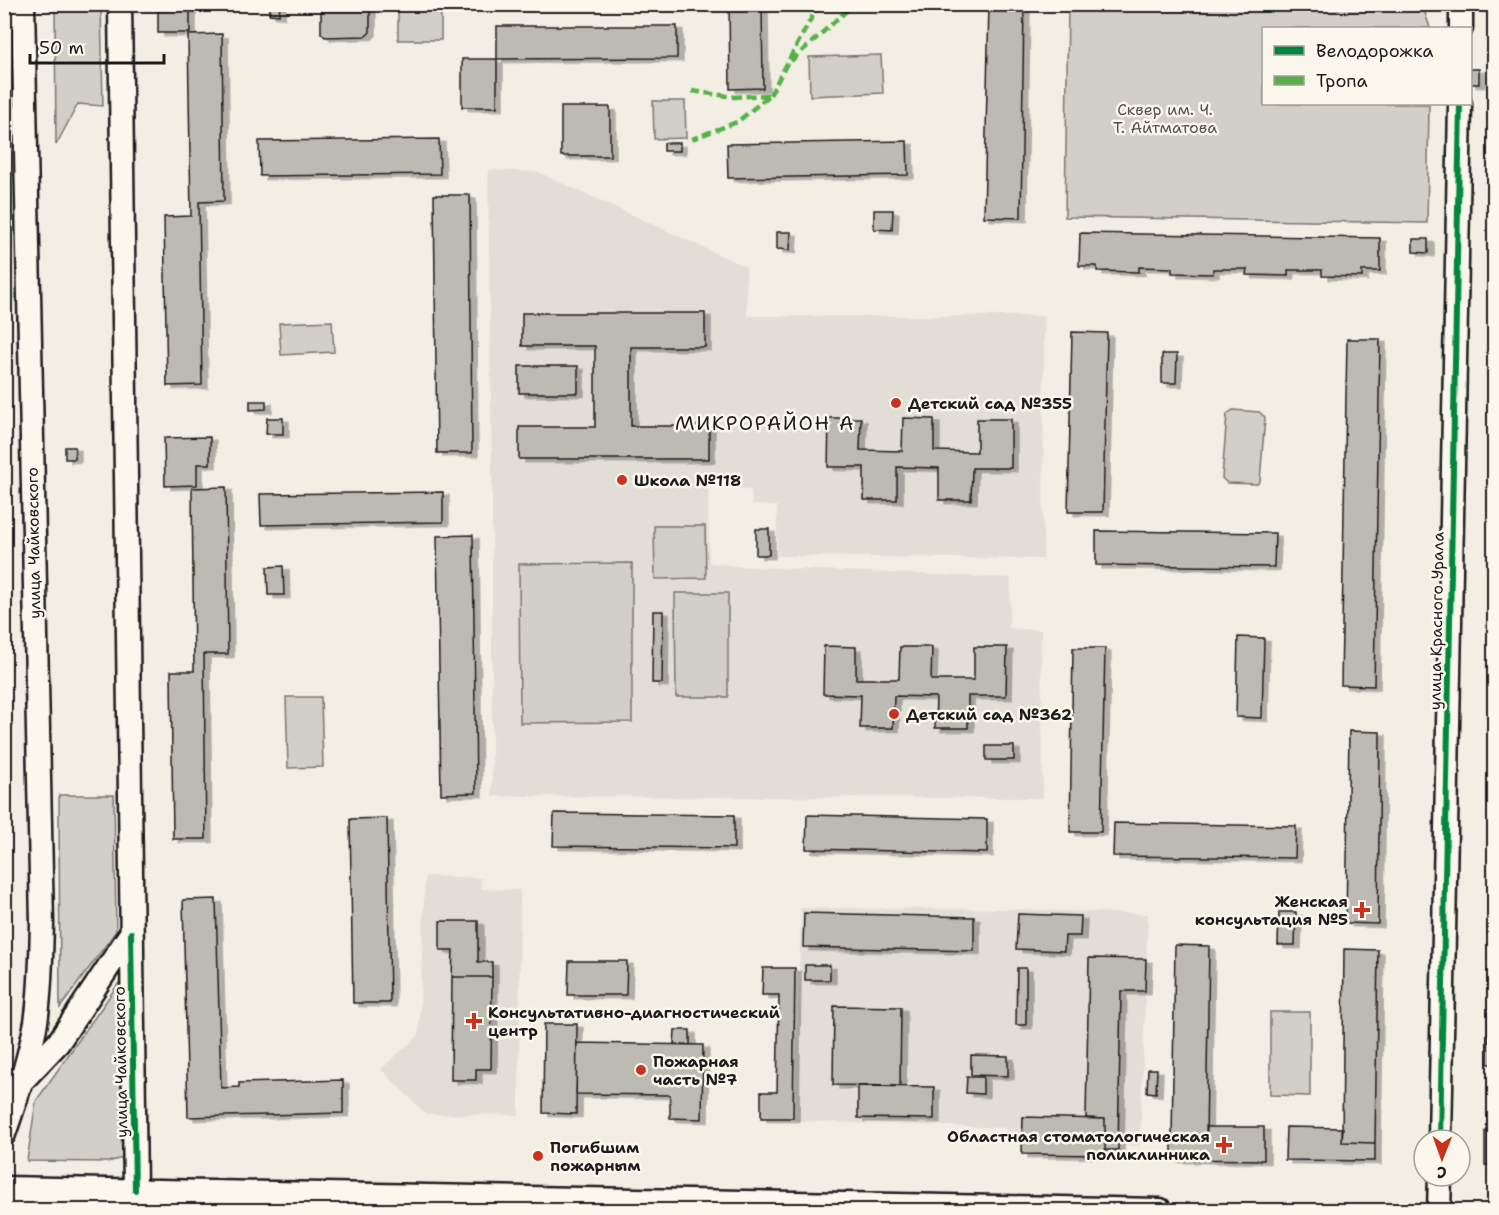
<svg xmlns="http://www.w3.org/2000/svg" width="1499" height="1215" font-family="'Shantell Sans',sans-serif">
	<style>
		.built { fill: #e2ded5 }
		.green { fill: #d2cfc6; stroke: #777671; stroke-width: 1.5 }
		.building { fill: #bdbab1; stroke: #1c1c1c; stroke-width: 1.5; filter: url(#shadow) }
		.lines { fill: none; stroke-linecap: round; stroke-linejoin: round }
		.secondary-casing { stroke: #1c1c1c; stroke-width: 27 }
		.secondary { stroke: #fbf7ec; stroke-width: 22 }
		.quiet { stroke: #55b145; stroke-width: 4.5; stroke-dasharray: 9 4.5; stroke-linecap: butt }
		.cycleway-casing { stroke: #fbf7ec; stroke-width: 10 }
		.cycleway { stroke: #00873e; stroke-width: 6 }
		.poi-dot { fill: #c8321e; stroke: #fbf7ec; stroke-width: 2 }
		.labels { text-anchor: middle; stroke-width: 5; stroke-linejoin: round; paint-order: stroke }
		.park-label { font-size: 16px; fill: #53524f; stroke: #fbf7ec }
		.poi-label { font-size: 16px; font-weight: bold; fill: #1c1c1c; stroke: #fbf7ec; text-anchor: start }
		.street-label { font-size: 16px; fill: #1c1c1c; stroke: #fbf7ec }
		.quarter-label { font-size: 20px; letter-spacing: 1.5px; fill: #1c1c1c; stroke: #fbf7ec }
	</style>
	<defs>
		<filter id="shadow"><feDropShadow dx="6" dy="3.5" stdDeviation="0" flood-color="#0004"/></filter>
	</defs>
	<rect width="100%" height="100%" fill="#f2eee4"/>
	<filter id="ink" filterUnits="userSpaceOnUse"><feTurbulence type="fractalNoise" baseFrequency=".0167" numOctaves="2"/><feDisplacementMap in="SourceGraphic" scale="12" xChannelSelector="R" yChannelSelector="G"/><feConvolveMatrix kernelMatrix="1 2 1 2 8 2 1 2 1" color-interpolation-filters="sRGB"/></filter>
	<g filter="url(#ink)">
		<path class="built" d="M488 170 538 172 746 267 747 316H1044L1043 559 777 556V506L752 505 751 490 708 485 709 563 747 567 1011 578 1009 628 1041 630 1043 798 492 796V475Z
			M425 876 481 878V889L520 890 519 1115 426 1114 381 1069 419 1035Z
			M801 908 1014 909 1148 914 1140 1146 1006 1142V1128L795 1121Z"/>
		<path class="green" d="M55 5H101L103 106 78 104 56 145Z
			M398 5H441V40H398Z
			M1418 5 1425 13 1430 28H1264V104H1429L1427 223 1065 217 1068 5Z
			M881 55 883 93 810 96 809 57Z
			M653 101H685L686 138 654 139Z
			M332 321 334 352 281 355 279 323Z
			M1233 410 1259 412 1265 417 1260 481 1257 484 1227 483 1222 478 1227 414Z
			M654 526H705L706 578 655 579Z
			M632 563V722L520 723 519 564Z
			M675 593H728V697H676Z
			M286 697H321L323 767 288 768Z
			M59 795H114L116 931 60 1008Z
			M128 970 126 1157 108 1162 27 1161 36 1101Z
			M1270 1012H1310V1096L1270 1095Z"/>
		<path class="building" d="M158 4H190V33H158Z
			M271 4 280 5 279 15 269 14Z
			M321 4H370V32L366 36 325 37 321 33Z
			M729 4H762L763 88 730 89Z
			M989 4H1024L1021 218 984 217Z
			M497 26H677V58L497 59Z
			M222 34 224 201 199 202 202 385 167 386 164 217 191 216 188 35Z
			M462 59H497V107H462Z
			M1470 69H1479V84H1470Z
			M561 107H610V156H561Z
			M439 139 440 174 260 176 259 141Z
			M907 141 908 175 728 178 727 144Z
			M664 143H680V151H664Z
			M434 195H470L472 453H437Z
			M874 210H893L892 230 874 229Z
			M777 232H791L790 250 777 249Z
			M1080 233 1380 238V271H1362V277L1322 276V270H1288V276L1246 275 1247 269H1213V274L1172 273V268L1139 267V272L1097 271V266H1079Z
			M1413 239H1428V253L1413 252Z
			M522 313H705V347H631V426H709V459H519V427H595V346H522Z
			M1072 332 1107 333 1103 512H1068Z
			M1347 339H1380L1374 686 1341 685Z
			M1162 354H1177L1176 383H1162Z
			M519 366H578V393H519Z
			M250 401H266V409L250 410Z
			M267 418H283V434H266Z
			M829 418H861L860 450 902 451 903 418 934 419V451L977 452V419H1011V468H972L971 500H939V468L897 467V500H864V467H828Z
			M210 437V464H197V485L165 486 164 438Z
			M65 447H75V459H65Z
			M226 487 228 654H204L206 839H173L171 671H194L192 488Z
			M443 492V522L261 525 260 494Z
			M756 529H769V555H756Z
			M1494 530V678H1492Z
			M1096 531 1275 533 1274 567 1096 565Z
			M473 535 476 793 441 794 437 536Z
			M283 566 284 595H268L267 567Z
			M653 611H663L662 683H652Z
			M1238 637 1264 638 1262 718 1236 717Z
			M824 646 856 647V679H899L900 647H932L931 680H974V647H1007L1006 696H968V728H935L936 697 894 696 893 728H860L861 695 823 694Z
			M1073 648H1105L1101 832H1070Z
			M1492 726H1494V1064H1488Z
			M1349 731 1380 732 1378 924 1346 923Z
			M986 746H1014V760H986Z
			M554 813 734 815V848L553 846Z
			M807 815 987 819V853L806 849Z
			M387 818 390 1003H353L350 819Z
			M1114 823 1296 826 1295 858 1113 856Z
			M216 899 221 1088 239 1087V1083L343 1080V1113L188 1117 183 900Z
			M1279 912H1296L1295 945H1278Z
			M804 913 974 917V951L803 947Z
			M1018 914 1081 916 1080 936H1065L1064 951 1016 949Z
			M440 921H478V962H492V977H452L453 950H440Z
			M1175 945 1209 946 1206 1139H1172Z
			M1344 949 1378 950 1375 1143 1342 1142Z
			M1089 958 1146 959 1145 991H1121L1118 1150H1105V1119L1086 1118Z
			M569 961H627L626 995H568Z
			M805 965H830V980H805Z
			M763 968H795L793 1118H761V1092H777L779 995H762Z
			M1017 968H1026V1025H1016Z
			M452 977H492L491 1069H476V1080H451Z
			M834 1006 901 1007 900 1086 833 1085Z
			M544 1024H577L576 1114 543 1113Z
			M675 1030H690V1045H674Z
			M577 1043 703 1045 702 1119 670 1118V1095L576 1094Z
			M971 1055 1008 1056V1076L971 1075Z
			M1148 1069H1157L1156 1093 1147 1092Z
			M967 1077H983V1094L966 1093Z
			M858 1086 934 1087V1119L858 1118Z
			M1023 1117 1105 1119V1155L1022 1154Z
			M1207 1127H1264V1160L1172 1159V1139H1206Z
			M1286 1127 1343 1128 1342 1142 1375 1143V1161L1285 1160Z
			M1485 1131H1494V1165H1485Z"/>
		<g class="lines">
			<g class="secondary-casing">
				<path id="secondary" d="M120 4 135 1190
					M1461 28V4
					M23 1080 58 1043 131 933
					M4 1134C17 1097 29 1060 36 1022 41 990 41 956 42 924L23 4
					M1440 1140 1460 104
					M4 1188 1160 1210
					M4 1208 360 1210
					M1439 1210 1440 1176"/>
			</g>
			<use href="#secondary" class="secondary"/>
			<path class="quiet" d="M791 61 854 4
				M692 91 734 97 770 95 737 122 692 139
				M770 95 819 4"/>
			<g class="cycleway-casing">
				<path id="cycleway" d="M131 933 135 1190
					M1440 1140 1460 104"/>
			</g>
			<use href="#cycleway" class="cycleway"/>
		</g>
	</g>
	<g class="poi-dot">
		<circle cx="896" cy="403" r="6"/>
		<circle cx="622" cy="480" r="6"/>
		<circle cx="894" cy="714" r="6"/>
		<path d="M1359 901h6v6h6v6h-6v6h-6v-6h-6v-6h6z"/>
		<path d="M471 1012h6v6h6v6h-6v6h-6v-6h-6v-6h6z"/>
		<circle cx="641" cy="1070" r="6"/>
		<path d="M1221 1136h6v6h6v6h-6v6h-6v-6h-6v-6h6z"/>
		<circle cx="538" cy="1156" r="6"/>
	</g>
	<g class="labels">
		<g class="park-label">
			<text x="1165" y="115">Сквер им. Ч.<tspan x="1165" dy="18">Т. Айтматова</tspan></text>
		</g>
		<g class="poi-label">
			<text x="908" y="409">Детский сад №355</text>
			<text x="634" y="486">Школа №118</text>
			<text x="906" y="720">Детский сад №362</text>
			<text x="1348" y="907" text-anchor="end">Женская<tspan x="1348" dy="18">консультация №5</tspan></text>
			<text x="488" y="1018">Консультативно-диагностический<tspan x="488" dy="18">центр</tspan></text>
			<text x="653" y="1067">Пожарная<tspan x="653" dy="18">часть №7</tspan></text>
			<text x="1210" y="1142" text-anchor="end">Областная стоматологическая<tspan x="1210" dy="18">поликлинника</tspan></text>
			<text x="550" y="1153">Погибшим<tspan x="550" dy="18">пожарным</tspan></text>
		</g>
		<g class="street-label">
			<text transform="translate(33 543) rotate(-91)" y="6">улица Чайковского</text>
			<text transform="translate(1436 621) rotate(-89)" y="6">улица Красного Урала</text>
			<text transform="translate(120 1062) rotate(-91)" y="6">улица Чайковского</text>
		</g>
		<g class="quarter-label">
			<text x="765" y="430">МИКРОРАЙОН А</text>
		</g>
	</g>
	<rect width="1499" height="1215" fill="none" stroke="#fbf7ec" stroke-width="24"/>
	<rect x="12" y="12" width="1475" height="1191" fill="none" stroke="#1c1c1c" stroke-width="2" filter="url(#ink)"/>
	<rect x="1262" y="27" width="210" height="78" fill="#fbf7ec" stroke="#a29f99" stroke-width="1.5"/>
	<rect x="1274" y="46" width="30" height="9" fill="#00873e" stroke="#a29f99" stroke-width="1.5"/>
	<text x="1316" y="57" font-size="18" fill="#1c1c1c">Велодорожка</text>
	<rect x="1274" y="76" width="30" height="9" fill="#55b145" stroke="#a29f99" stroke-width="1.5"/>
	<text x="1316" y="87" font-size="18" fill="#1c1c1c">Тропа</text>
	<g transform="translate(1442 1158) rotate(181)"><circle r="28" fill="#fbf7ec" stroke="#a29f99" stroke-width="1.5"/>
	<path d="M0-4.5L10 22L0 15L-10 22Z" fill="#c8321e"/>
	<text y="-9" font-size="16" font-weight="bold" text-anchor="middle" fill="#1c1c1c">С</text>
	</g>
	<path d="M30 54v9h134v-9" fill="none" stroke="#1c1c1c" stroke-width="3"/>
	<text x="39" y="54" font-size="18" fill="#1c1c1c" stroke="#fbf7ec" stroke-width="4.5" paint-order="stroke">50 m</text>
</svg>
